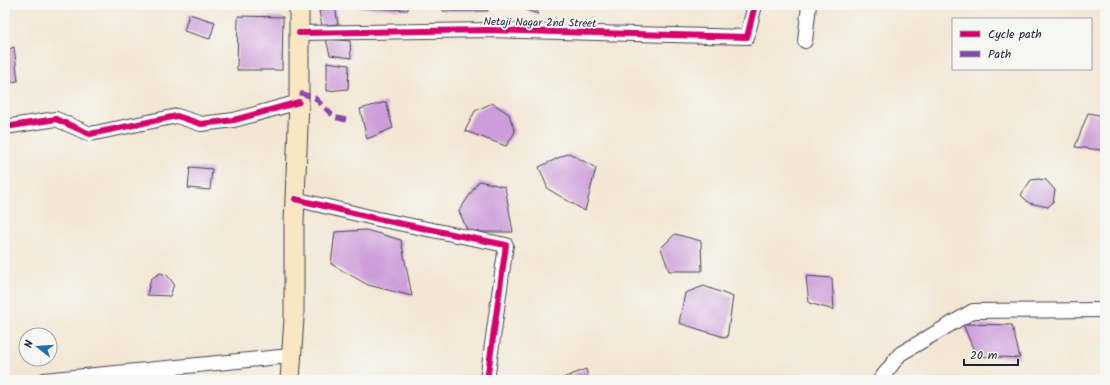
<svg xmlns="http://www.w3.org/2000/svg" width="1110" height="385" font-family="Kalam,sans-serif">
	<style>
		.building { fill: #cd9cda }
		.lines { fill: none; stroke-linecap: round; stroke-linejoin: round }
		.street-casing { stroke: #414052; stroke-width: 16 }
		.secondary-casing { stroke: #414052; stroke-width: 21 }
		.street { stroke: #fff; stroke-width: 14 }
		.secondary { stroke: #f9e7c3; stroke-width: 19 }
		.quiet { stroke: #8e44ad; stroke-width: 5; stroke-dasharray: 10 5; stroke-linecap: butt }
		.cycleway-casing { stroke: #f6f6f2; stroke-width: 8 }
		.cycleway { stroke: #d6006c; stroke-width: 6 }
		.labels { text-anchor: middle; stroke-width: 4; stroke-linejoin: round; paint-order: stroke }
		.street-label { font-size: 11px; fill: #22223b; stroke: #f6f6f2 }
	</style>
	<rect width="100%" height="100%" fill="#f6f6f2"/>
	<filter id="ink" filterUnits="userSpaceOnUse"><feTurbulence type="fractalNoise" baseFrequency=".025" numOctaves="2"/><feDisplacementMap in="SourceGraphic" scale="8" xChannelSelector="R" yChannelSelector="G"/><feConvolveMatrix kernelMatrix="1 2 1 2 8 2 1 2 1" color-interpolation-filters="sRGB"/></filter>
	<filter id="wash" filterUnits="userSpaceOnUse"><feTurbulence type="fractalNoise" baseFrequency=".012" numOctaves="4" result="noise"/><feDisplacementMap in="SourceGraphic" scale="16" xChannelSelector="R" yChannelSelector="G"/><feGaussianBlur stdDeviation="0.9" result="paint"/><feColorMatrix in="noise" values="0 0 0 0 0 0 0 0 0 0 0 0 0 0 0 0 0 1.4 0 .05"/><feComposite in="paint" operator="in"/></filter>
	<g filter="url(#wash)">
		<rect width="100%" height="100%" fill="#f3e7d4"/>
		<g id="blocks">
			<path class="building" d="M349 5H408V10L349 7Z
				M442 5H486L488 11H443Z
				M511 5H536L538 14Z
				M335 6 338 24 322 26 319 11Z
				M189 14 215 22 210 39 184 31Z
				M238 16 283 17 282 70H237Z
				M326 39 350 41 351 58 330 55Z
				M14 47 18 81 5 83V51Z
				M327 62 349 65 348 89 327 91Z
				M386 102 393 128 367 139 360 109Z
				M492 103 509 114 515 132 506 146 465 131 475 111Z
				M1088 113 1105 116V139L1101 150 1075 147Z
				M569 153 596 168 585 211 548 189 539 167Z
				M190 167 212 169 210 190 188 188Z
				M1038 179 1046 180 1055 190 1053 202 1048 207 1029 203 1021 195 1031 180Z
				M479 181 505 187 513 232H468L459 211Z
				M366 230 401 240 412 296 368 285 331 264 335 232Z
				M675 234 701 241 702 271H669L661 248Z
				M160 273 167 275 174 284 170 296 147 295 151 279Z
				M806 276 832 278 834 310 809 303Z
				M704 286 733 297 727 338 679 323 685 293Z
				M963 324 1012 325 1020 358 976 356Z
				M586 369 589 380H558Z"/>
		</g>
	</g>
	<g filter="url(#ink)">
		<use href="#blocks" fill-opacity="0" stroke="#414052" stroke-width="1"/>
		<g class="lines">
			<g class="street-casing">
				<path id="street" d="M299 33 489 30 747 37 755 5
					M805 41 809 5
					M5 127 56 119 90 134 177 116 201 124 234 120 299 102
					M295 199 378 219 506 245 487 380
					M44 380 290 356
					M880 380 900 354 973 311 1105 310"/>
			</g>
			<g class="secondary-casing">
				<path id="secondary" d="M290 380 294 318V222L299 102V5"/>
			</g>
			<use href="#street" class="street"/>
			<use href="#secondary" class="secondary"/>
			<path class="quiet" d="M299 5H301
				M300 93 315 98 334 117 346 120"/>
			<g class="cycleway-casing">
				<path id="cycleway" d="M299 33 489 30 747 37 755 5
					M5 127 56 119 90 134 177 116 201 124 234 120 299 102
					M295 199 378 219 506 245 487 380"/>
			</g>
			<use href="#cycleway" class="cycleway"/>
		</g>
	</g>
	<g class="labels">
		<g class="street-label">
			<text transform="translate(540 22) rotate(1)" y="4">Netaji Nagar 2nd Street</text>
		</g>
	</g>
	<rect width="1110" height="385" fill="none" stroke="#f6f6f2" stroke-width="20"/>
	<rect x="952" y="18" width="140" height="52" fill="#f6f6f2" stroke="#a1a1a9"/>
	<rect x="960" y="31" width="20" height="6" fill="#d6006c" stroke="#a1a1a9"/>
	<text x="988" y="38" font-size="12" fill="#22223b">Cycle path</text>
	<rect x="960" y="51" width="20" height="6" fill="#8e44ad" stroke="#a1a1a9"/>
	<text x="988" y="58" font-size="12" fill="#22223b">Path</text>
	<g transform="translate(38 347) rotate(287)"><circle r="19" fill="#f6f6f2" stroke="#a1a1a9"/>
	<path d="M0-3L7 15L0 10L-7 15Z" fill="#1f6fb2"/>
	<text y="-6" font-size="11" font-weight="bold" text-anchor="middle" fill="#22223b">N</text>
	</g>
	<path d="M964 359v6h54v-6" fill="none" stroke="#22223b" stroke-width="2"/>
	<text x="970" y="359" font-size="12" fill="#22223b" stroke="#f6f6f2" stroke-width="3" paint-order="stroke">20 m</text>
</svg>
